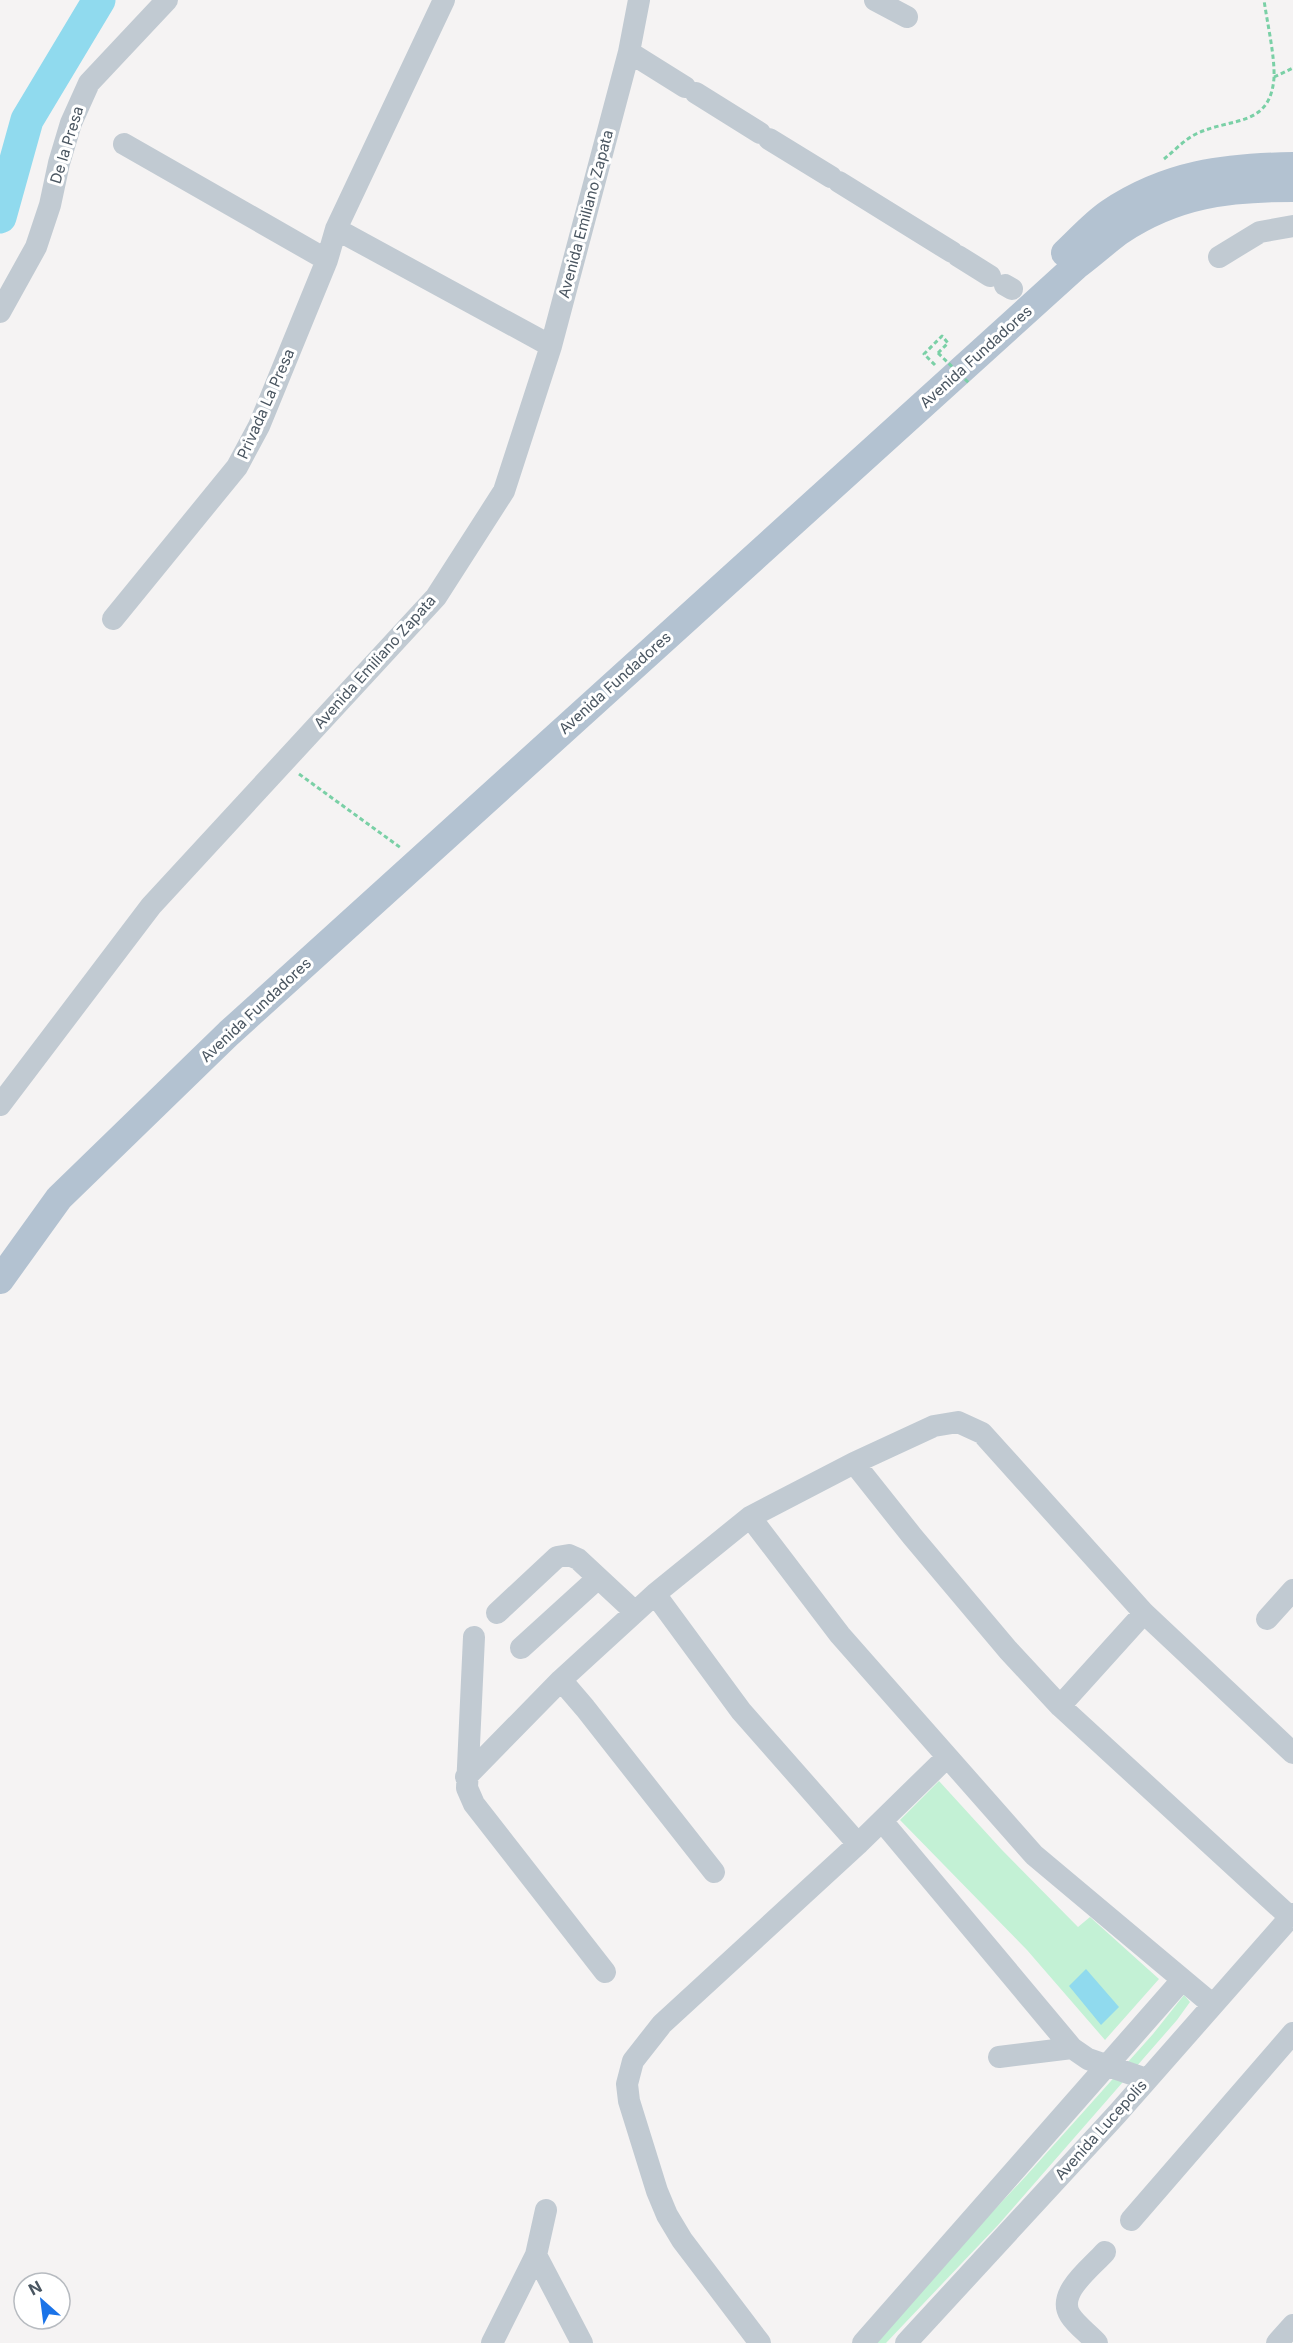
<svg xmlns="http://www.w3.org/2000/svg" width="1293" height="2343" font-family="Inter,sans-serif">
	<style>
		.green { fill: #c3f1d5 }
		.water { fill: #90daee }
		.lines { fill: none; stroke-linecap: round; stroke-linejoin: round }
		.river { stroke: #90daee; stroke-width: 33 }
		.path { stroke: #7ad0a6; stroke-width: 3; stroke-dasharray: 4.5 3; stroke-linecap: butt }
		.minor { stroke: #c1cad2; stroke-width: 22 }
		.major { stroke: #b3c2d1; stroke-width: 28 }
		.path-bridge { stroke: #7ad0a6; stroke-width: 3; stroke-dasharray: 4.5 3; stroke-linecap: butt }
		.labels { text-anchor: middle; stroke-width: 6; stroke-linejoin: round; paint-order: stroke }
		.street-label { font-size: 15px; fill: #4a5661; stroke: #fff }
	</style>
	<rect width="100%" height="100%" fill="#f5f3f3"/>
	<path class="green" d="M939 1781 1002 1850 1078 1927 1090 1917 1159 1979 1105 2040 1027 1950 900 1820Z
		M1184 1995 1190 2002 1177 2020 999 2224 886 2343H869L1026 2176 1153 2034Z"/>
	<path class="water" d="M1086 1969 1119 2007 1101 2025 1069 1986Z"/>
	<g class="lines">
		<path class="river" d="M0 217 27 120 99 0"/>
		<path class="path" d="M1274 77 1293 68
			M1164 159C1174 151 1184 140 1196 134 1231 117 1270 128 1274 78 1275 56 1267 22 1264 0
			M935 365 924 354 942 336 948 343 938 353
			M299 774 401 848"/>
		<path class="minor" d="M875 0 907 17
			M629 52 685 87
			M696 93 760 133
			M769 139 831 177
			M124 144 327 260
			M839 182 952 252
			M336 229 551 346
			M958 256 990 276
			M1219 257 1260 232 1293 226
			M1005 285 1012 289
			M0 312 36 247 50 205 59 163 71 123 89 83 167 0
			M113 619 237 467 259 426 327 260 336 229 444 0
			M0 1105 151 906 436 597 504 491 551 346 629 52 639 0
			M854 1463 912 1536 1008 1650 1060 1706 1290 1917
			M750 1517 840 1635 1034 1855 1213 2005
			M655 1594 741 1711 858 1844
			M497 1613 557 1557 569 1555 578 1559 635 1612
			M1267 1619 1293 1590
			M474 1637 467 1788 474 1804 605 1972
			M521 1648 598 1578
			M561 1680 585 1708 714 1872
			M1060 1706 1144 1613
			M466 1777 561 1680 655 1594 750 1517 854 1463 934 1426 958 1422 982 1433 1144 1613 1293 1753
			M882 1821 1072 2048 1088 2059 1146 2079
			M999 2057 1072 2048
			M1131 2220 1293 2033
			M536 2255 582 2343
			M492 2343 536 2255 546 2210
			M760 2343 682 2240 667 2215 657 2191 629 2101 627 2084 633 2061 662 2024 858 1844 947 1757
			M863 2343 1182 1980
			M906 2343 1117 2114 1293 1914
			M1097 2343C1089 2334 1076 2325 1070 2315 1056 2293 1092 2267 1105 2252
			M1277 2343 1293 2325"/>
		<path class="major" d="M1065 253C1079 240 1093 224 1109 213 1167 174 1225 167 1293 166
			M0 1280 59 1198 229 1033 1076 266C1091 255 1105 242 1120 231 1176 194 1228 188 1293 188"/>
		<path class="path-bridge" d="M938 353 969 383"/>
	</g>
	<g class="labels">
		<g class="street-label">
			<text transform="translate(67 145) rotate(-73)" y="5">De la Presa</text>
			<text transform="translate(586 214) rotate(-75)" y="5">Avenida Emiliano Zapata</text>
			<text transform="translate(976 357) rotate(-42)" y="5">Avenida Fundadores</text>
			<text transform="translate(266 404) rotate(-66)" y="5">Privada La Presa</text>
			<text transform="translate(375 662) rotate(-48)" y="5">Avenida Emiliano Zapata</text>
			<text transform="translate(615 683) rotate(-42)" y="5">Avenida Fundadores</text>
			<text transform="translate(256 1010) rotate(-43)" y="5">Avenida Fundadores</text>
			<text transform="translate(1101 2130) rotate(-48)" y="5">Avenida Lucepolis</text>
		</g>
	</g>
	<g transform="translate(42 2301) rotate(332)"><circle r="28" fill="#ffffff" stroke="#b7bbc0" stroke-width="1.5"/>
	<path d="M0-4.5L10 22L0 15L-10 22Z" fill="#1a73e8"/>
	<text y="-9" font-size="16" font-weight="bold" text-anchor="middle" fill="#4a5661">N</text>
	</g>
</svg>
